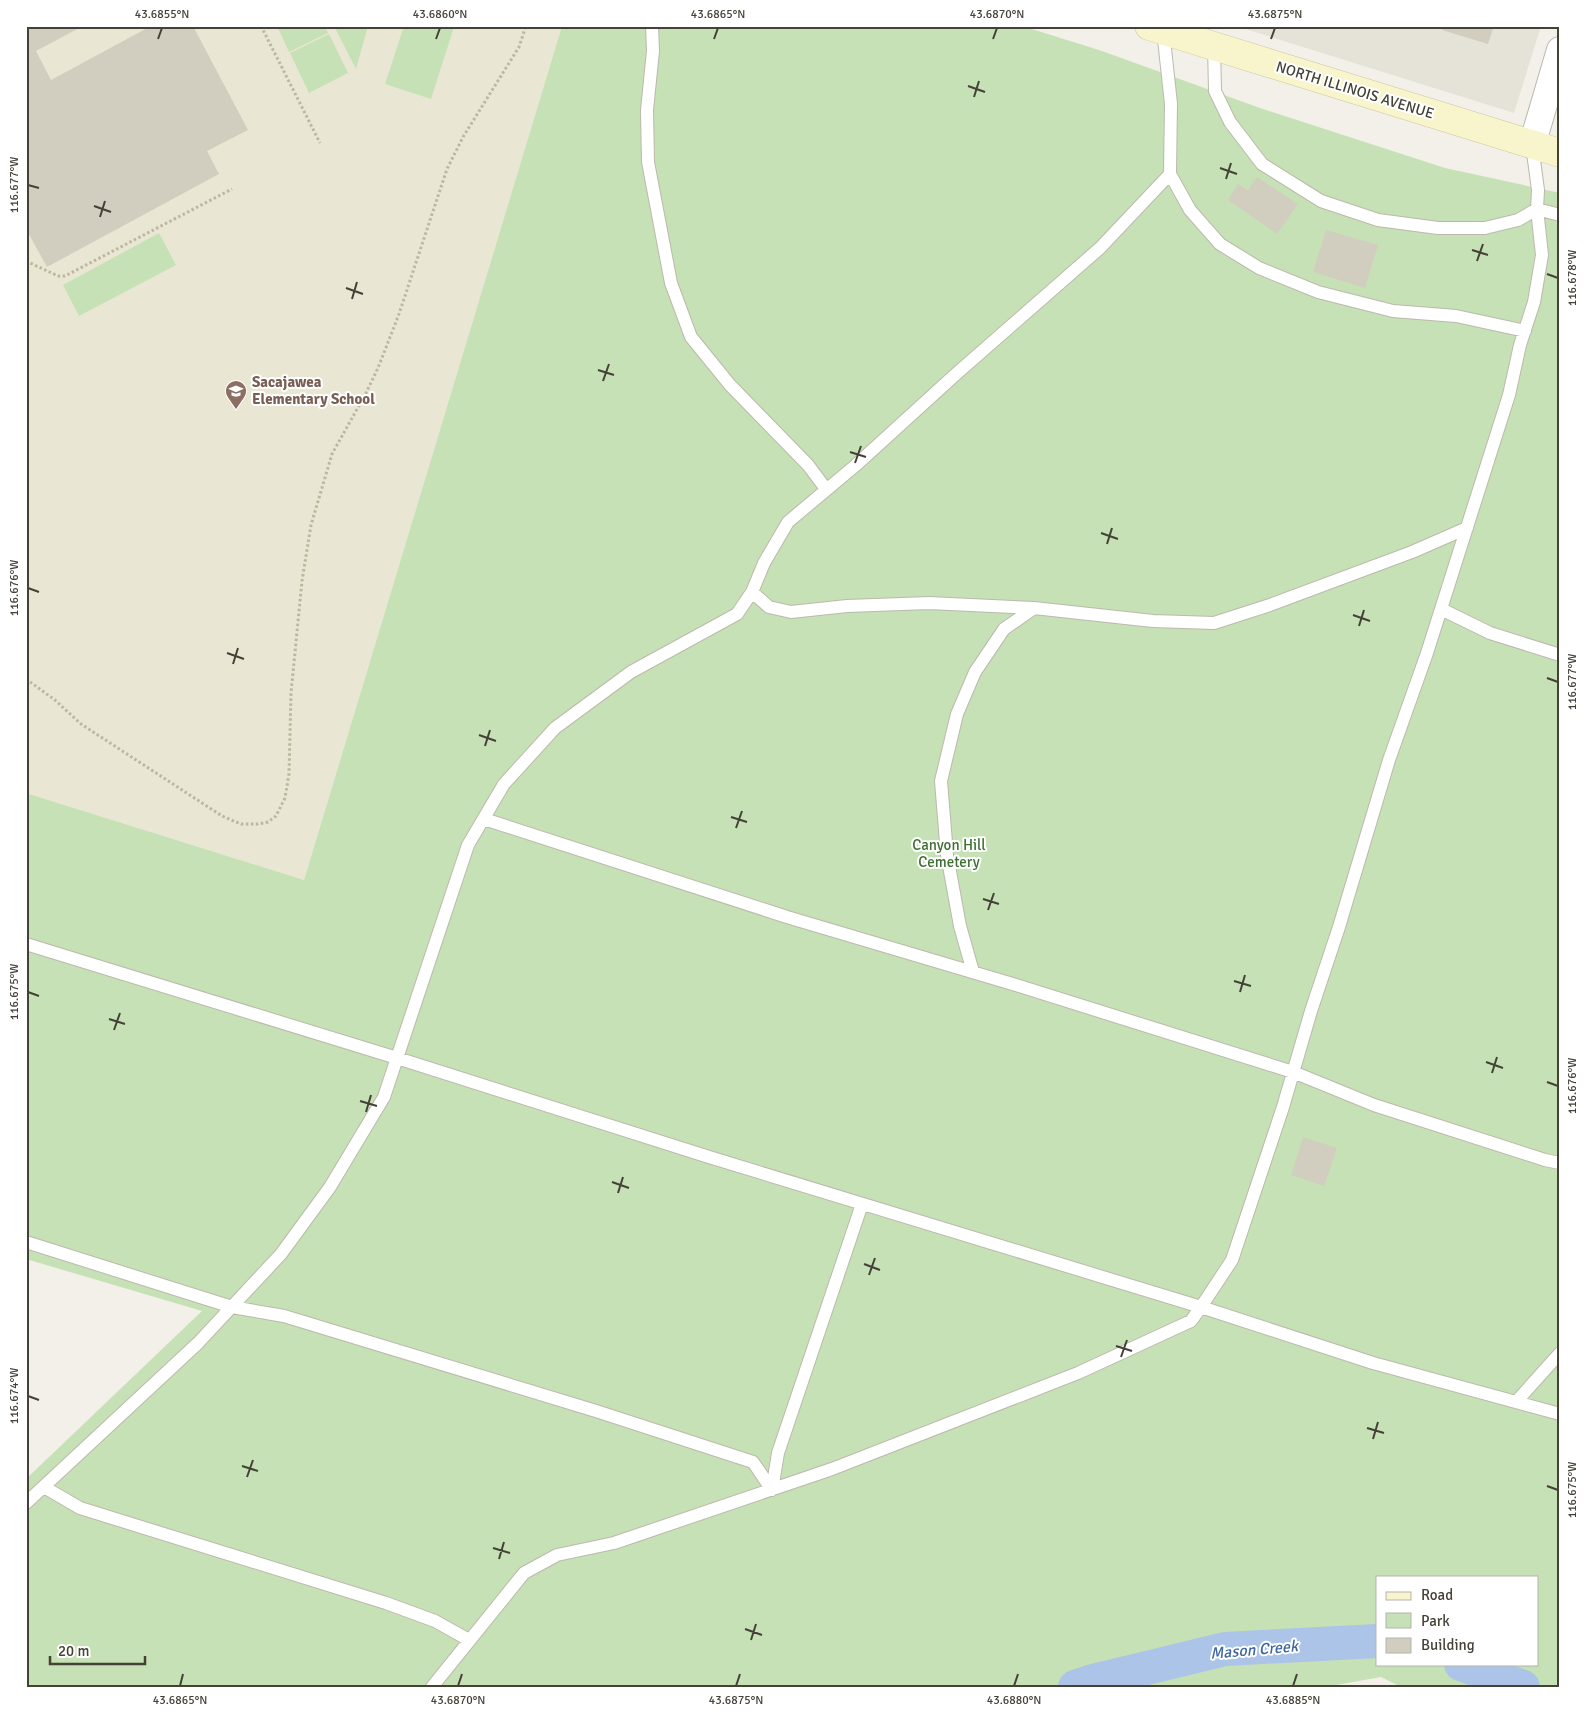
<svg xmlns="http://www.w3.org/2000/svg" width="1586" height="1713" font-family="Signika,sans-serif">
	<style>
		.residential { fill: #e5e3d7 }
		.education { fill: #e9e7d3 }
		.green { fill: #c6e1b5; fill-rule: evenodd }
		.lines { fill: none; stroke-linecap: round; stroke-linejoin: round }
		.canal { stroke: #abc4e7; stroke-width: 34 }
		.building { fill: #d2cebf }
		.lane-casing { stroke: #bcb9ac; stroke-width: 14 }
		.street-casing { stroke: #bcb9ac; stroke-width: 28 }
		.secondary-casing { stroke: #c9c59b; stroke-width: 29 }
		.path { stroke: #bcb79e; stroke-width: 3; stroke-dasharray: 2.5 2.5; stroke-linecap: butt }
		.lane { stroke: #fff; stroke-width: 12 }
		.street { stroke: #fff; stroke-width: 26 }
		.secondary { stroke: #f8f5cc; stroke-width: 28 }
		.ticks { fill: none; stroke: #444137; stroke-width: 2 }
		.labels { text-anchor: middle; stroke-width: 4; stroke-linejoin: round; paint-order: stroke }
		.street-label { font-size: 15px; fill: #444137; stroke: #fff }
		.education-label { font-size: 15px; font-weight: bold; fill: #785e54; stroke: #fff; text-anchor: start }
		.park-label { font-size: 15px; fill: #3e6f32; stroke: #fff }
		.water-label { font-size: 16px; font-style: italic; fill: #3d67a3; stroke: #fff }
		.neatline { fill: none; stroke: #444137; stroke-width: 2 }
		.ticks-label { font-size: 12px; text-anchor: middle; fill: #444137 }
	</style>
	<rect width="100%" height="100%" fill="#f2f0e8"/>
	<path class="residential" d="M1236 26H1541L1514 113Z"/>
	<path class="education" d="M26 26H562L304 880 26 793Z"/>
	<path class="green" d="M277 26H325L328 33 289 52Z
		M334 26H368L356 69Z
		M404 26 454 27 431 99 385 84Z
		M562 26H1022L1099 50 1260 108 1445 168 1560 193V1687H1401L1381 1677 1325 1687H26V1479L202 1311 26 1259V793L304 880ZM1377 1577H1537V1664H1377Z
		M329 34 348 73 309 93 290 53Z
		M159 233 176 265 79 316 63 285Z"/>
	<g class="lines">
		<path class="canal" d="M1461 1664 1523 1687
			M1075 1687 1093 1681 1225 1649 1377 1641"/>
	</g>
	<path class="building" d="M26 26H83L36 51 51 80 151 26H193L248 130 207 151 219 174 47 267 26 229Z
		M1443 26H1494L1488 44 1442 30Z
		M1257 177 1298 204 1277 234 1228 200 1238 184 1248 190Z
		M1326 230 1378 245 1365 288 1313 272Z
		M1303 1137 1337 1148 1324 1186 1291 1175Z"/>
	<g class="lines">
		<g class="lane-casing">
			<path id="lane" d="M652 26 653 51 647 110 648 162 671 283 691 337 730 385 808 465 826 489
				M1163 30 1171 104 1170 174 1190 210 1220 244 1259 268 1318 292 1393 311 1456 316 1525 331
				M1214 46 1215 91 1230 122 1262 164 1321 201 1378 220 1438 228H1485L1518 220 1537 209 1560 215
				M1532 145 1538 190 1537 209 1542 255 1534 302 1520 345 1509 395 1427 653 1389 760 1339 927 1311 1011 1283 1107 1232 1260 1201 1307 1373 1363 1560 1414
				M752 592 769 607 791 612 847 606 929 603 1034 608 1153 621 1214 623 1270 605 1412 552 1467 528
				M1441 609 1490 633 1560 655
				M484 819 787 917 1016 985 1293 1072 1374 1105 1545 1160 1560 1163
				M26 944 397 1058 709 1157 1201 1307 1191 1321 1078 1373 832 1469 614 1543 557 1555 524 1573 432 1687
				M973 972 960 926 947 855 941 781 957 714 975 672 1004 629 1034 608
				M26 1242 232 1307 284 1316 596 1411 753 1462 772 1490 778 1453 862 1204
				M1516 1402 1560 1353
				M44 1487 80 1508 386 1603 435 1621 469 1640
				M26 1503 198 1343 281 1254 330 1187 384 1097 468 845 504 784 555 728 631 672 737 614 752 592 764 563 788 522 856 465 956 374 1100 248 1170 174"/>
		</g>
		<g class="street-casing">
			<path id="street" d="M1532 145 1560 50"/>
		</g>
		<g class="secondary-casing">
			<path id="secondary" d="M1149 26 1560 153"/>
		</g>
		<path class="path" d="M261 26 320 143
			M26 261 58 276H65L232 189
			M26 679 55 700 81 724 222 816 241 824H258L268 822 276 816 285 798 289 774 291 693 302 581 311 525 332 454 366 393 378 368 399 314 447 169 463 137 519 47 526 26"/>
		<use href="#lane" class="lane"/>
		<use href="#street" class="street"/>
		<use href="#secondary" class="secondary"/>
	</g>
	<path class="ticks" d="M158 39 162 28M436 39 440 28M714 39 718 28M993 39 997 28M1271 39 1275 28M968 86 985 92M974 97 979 81M1220 168 1237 174M1226 179 1231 163M28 185 39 188M94 206 111 212M100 217 105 201M1472 250 1488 255M1477 261 1483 244M1547 274 1558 278M346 288 363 294M352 299 357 282M598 370 614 375M603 381 609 364M850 452 866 457M855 463 861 446M1101 533 1118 539M1107 544 1112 528M28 588 39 592M1353 615 1370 621M1359 626 1364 610M227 653 244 659M233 664 238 648M1547 678 1558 682M479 735 496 741M485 746 490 730M731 817 747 822M736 828 742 811M983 899 999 904M988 910 994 893M1234 981 1251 986M28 992 39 996M1240 992 1245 975M109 1019 125 1024M114 1030 120 1013M1486 1062 1503 1068M1492 1073 1497 1057M1547 1082 1558 1086M360 1101 377 1106M366 1112 371 1095M612 1182 629 1188M618 1193 623 1177M864 1264 880 1270M869 1275 875 1258M1116 1346 1132 1351M1121 1357 1127 1340M28 1396 39 1400M1367 1428 1384 1433M1373 1439 1378 1422M242 1466 258 1471M247 1477 253 1460M1547 1486 1558 1490M493 1548 510 1553M499 1559 504 1542M745 1629 762 1635M751 1640 756 1624M180 1686 183 1674M458 1686 462 1674M736 1686 740 1674M1014 1686 1018 1674M1293 1686 1297 1674"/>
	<defs>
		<g id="school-pin" transform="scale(1.125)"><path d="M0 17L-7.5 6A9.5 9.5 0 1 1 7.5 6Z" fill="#8d6e63" stroke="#fff"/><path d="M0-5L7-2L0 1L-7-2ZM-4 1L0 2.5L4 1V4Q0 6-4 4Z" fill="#fff"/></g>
	</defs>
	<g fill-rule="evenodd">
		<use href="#school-pin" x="236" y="391"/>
	</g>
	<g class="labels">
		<g class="street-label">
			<text transform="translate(1355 90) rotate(17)" y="5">NORTH ILLINOIS AVENUE</text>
		</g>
		<g class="education-label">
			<text x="252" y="387">Sacajawea<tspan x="252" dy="17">Elementary School</tspan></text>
		</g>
		<g class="park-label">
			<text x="949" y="850">Canyon Hill<tspan x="949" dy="17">Cemetery</tspan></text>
		</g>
		<g class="water-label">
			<text transform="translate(1254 1649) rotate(-5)" y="6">Mason Creek</text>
		</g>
	</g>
	<rect width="1586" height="1713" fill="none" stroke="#ffffff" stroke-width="55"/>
	<rect x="1376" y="1576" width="162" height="90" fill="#ffffff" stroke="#b4b3af"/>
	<rect x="1386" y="1592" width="25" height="8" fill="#f8f5cc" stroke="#b4b3af"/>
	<text x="1421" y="1600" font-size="15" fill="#444137">Road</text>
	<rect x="1386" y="1613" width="25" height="15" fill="#c6e1b5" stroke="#b4b3af"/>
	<text x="1421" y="1626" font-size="15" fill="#444137">Park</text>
	<rect x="1386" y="1638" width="25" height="15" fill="#d2cebf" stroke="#b4b3af"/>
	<text x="1421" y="1650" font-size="15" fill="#444137">Building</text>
	<path d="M50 1656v8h95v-8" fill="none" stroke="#444137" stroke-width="2.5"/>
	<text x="58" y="1656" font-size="15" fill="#444137" stroke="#ffffff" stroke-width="4" paint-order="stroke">20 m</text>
	<rect x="28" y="28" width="1530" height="1658" class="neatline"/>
	<g class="ticks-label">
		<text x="162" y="18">43.6855°N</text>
		<text x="440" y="18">43.6860°N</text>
		<text x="718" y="18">43.6865°N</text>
		<text x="997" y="18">43.6870°N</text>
		<text x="1275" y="18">43.6875°N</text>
		<text transform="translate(14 185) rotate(-90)" y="4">116.677°W</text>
		<text transform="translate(1572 278) rotate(-90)" y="4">116.678°W</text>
		<text transform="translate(14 588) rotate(-90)" y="4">116.676°W</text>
		<text transform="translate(1572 682) rotate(-90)" y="4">116.677°W</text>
		<text transform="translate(14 992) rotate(-90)" y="4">116.675°W</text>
		<text transform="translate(1572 1086) rotate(-90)" y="4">116.676°W</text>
		<text transform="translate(14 1396) rotate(-90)" y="4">116.674°W</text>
		<text transform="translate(1572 1490) rotate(-90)" y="4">116.675°W</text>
		<text x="180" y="1704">43.6865°N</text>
		<text x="458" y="1704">43.6870°N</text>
		<text x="736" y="1704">43.6875°N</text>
		<text x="1014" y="1704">43.6880°N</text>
		<text x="1293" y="1704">43.6885°N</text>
	</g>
</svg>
